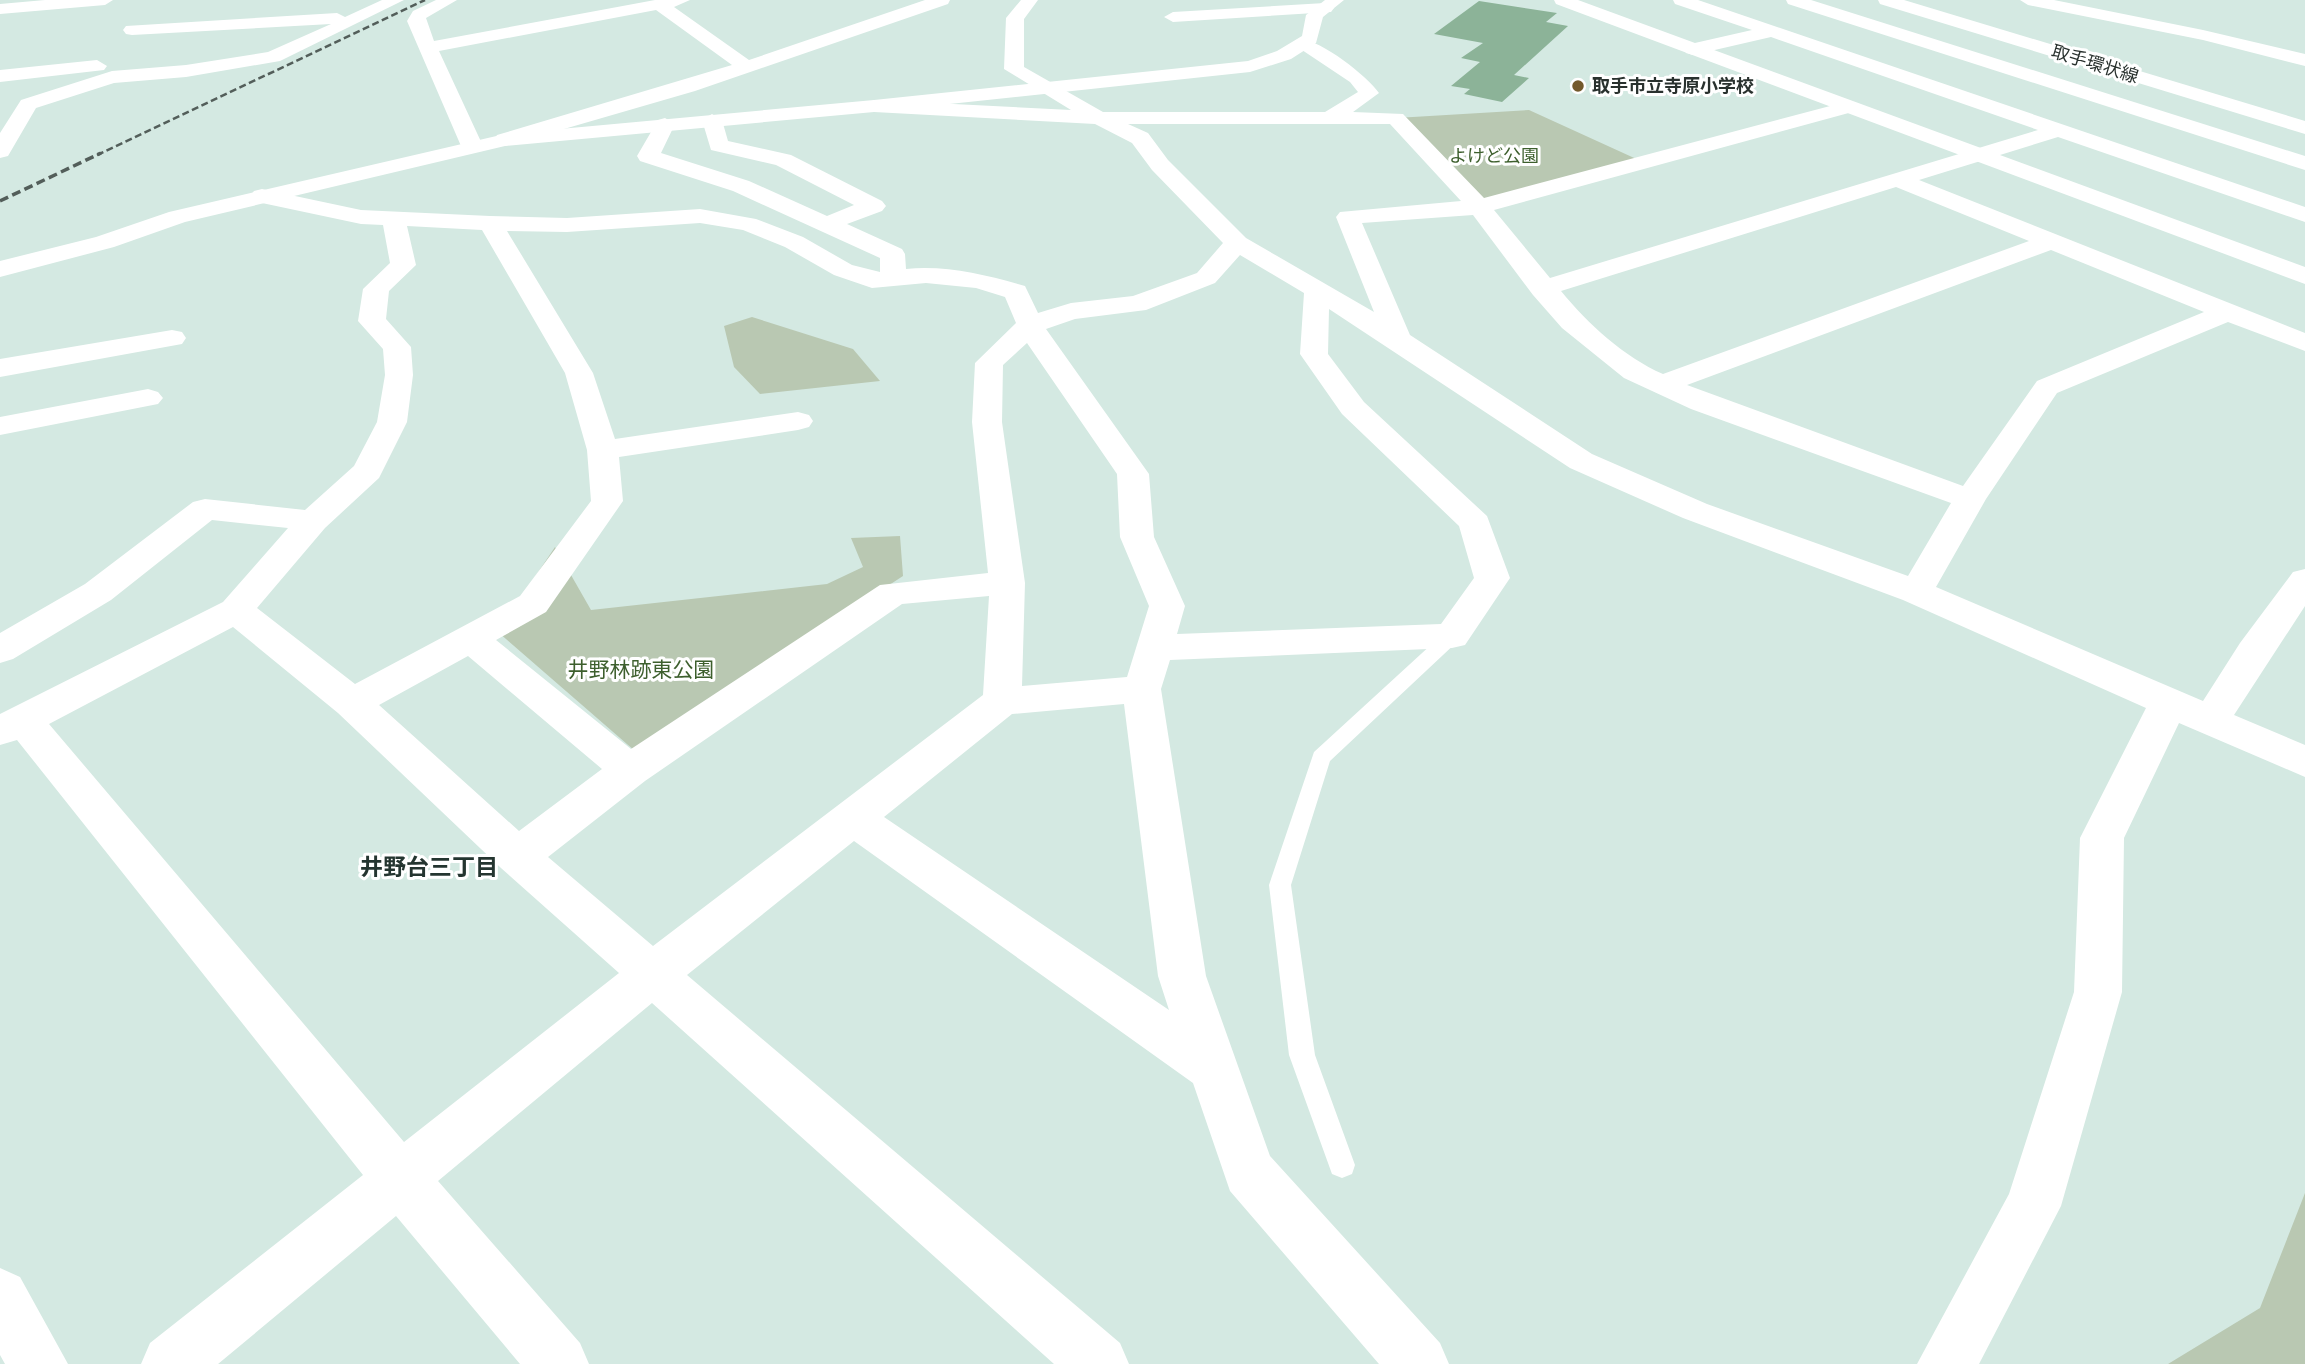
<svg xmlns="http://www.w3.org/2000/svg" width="2305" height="1364" font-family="'Source Sans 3','Noto Sans JP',sans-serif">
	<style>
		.green { fill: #b9c8b2 }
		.building { fill: #8cb398 }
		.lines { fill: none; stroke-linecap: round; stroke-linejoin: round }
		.lane { fill: #fff; fill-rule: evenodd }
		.street { fill: #fff; fill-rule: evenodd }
		.secondary { fill: #fff; fill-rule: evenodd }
		.rail-far1 { stroke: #535e5a; stroke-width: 2.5; stroke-dasharray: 7 3.5; stroke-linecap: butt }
		.rail { stroke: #535e5a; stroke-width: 3.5; stroke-dasharray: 9 4.5; stroke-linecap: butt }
		.poi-dot { fill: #73592b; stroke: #fff; stroke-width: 2.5 }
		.labels { text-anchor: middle; stroke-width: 6; stroke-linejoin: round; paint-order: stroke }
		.far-street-label { font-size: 18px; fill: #29312e; stroke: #fff }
		.far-poi-label { font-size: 18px; font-weight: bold; fill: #29312e; stroke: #fff; text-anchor: start }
		.far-park-label { font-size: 18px; fill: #3d5f2d; stroke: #fff }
		.park-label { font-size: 21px; fill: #3d5f2d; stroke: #fff }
		.neighbourhood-label { font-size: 23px; font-weight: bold; fill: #243530; stroke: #fff }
	</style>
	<rect width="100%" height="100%" fill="#d4e9e2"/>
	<path class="green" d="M1529 110 1643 162 1479 207 1396 118Z
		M752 317 853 349 880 381 760 394 734 367 724 326Z
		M900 536 903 576 635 751 498 632 555 547 591 610 827 584 863 567 851 538Z
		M2305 1193V1364H2168L2260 1308Z"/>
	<path class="building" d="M1479 1 1557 13 1546 22 1568 26 1514 75 1529 78 1502 102 1464 94 1470 89 1451 86 1480 62 1461 58 1483 43 1434 34Z"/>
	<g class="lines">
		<path class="lane" d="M1452 630 1459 632 1461 636 1459 640 1330 761 1291 885 1315 1055 1355 1165 1352 1174 1342 1178 1332 1174 1289 1055 1269 885 1314 752 1445 632Z"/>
		<path class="street" d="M45 0H113L105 5 0 14V4Z
			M382 0H404L280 61 186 77 114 83 36 108 8 156 0 158V133L21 100 112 71 186 65 268 52 331 24 132 35 126 34 123 30 126 26 337 13 345 17Z
			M436 0H457L426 18 434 41 655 0H690L674 7 749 60 925 0H950L948 4 695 91 505 146 497 145 494 140 497 135 732 65 656 10 439 51 483 146 472 152 461 146 407 21 413 11Z
			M1021 0H1038L1024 19V67L1103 112H1325L1358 92 1350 82 1293 44 1296 40C1316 35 1367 76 1379 93L1353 112 1403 114 1484 198 1849 101 1859 107 1856 111 1494 210 1550 278 2038 130 1771 37 1693 55 1686 53 1684 49 1686 45 1752 30 1675 4 1673 0H1698L2305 207V222L2058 137 1919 180 2305 333V351L2228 322 2057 393 1986 499 1936 587 2203 701 2240 643 2293 572 2305 569V606L2234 715 2305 745V777L2179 723 2124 838 2122 992 2061 1206 1979 1364H1917L2009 1194 2074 992 2080 838 2146 708 1903 600 1683 518 1570 468 1329 309 1328 354 1364 402 1487 516 1510 578 1465 645 1452 648 1170 660 1161 689 1206 976 1270 1156 1440 1343 1449 1364H1379L1230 1191 1193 1083 854 841 687 975 1120 1343 1129 1364H1054L652 1003 438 1181 580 1343 589 1364H520L396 1216 218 1364H141L150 1343 363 1175 17 740 0 745V714L223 602 288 528 212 520 111 600 13 659 0 663V633L85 584 193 502 205 499 305 510 354 466 377 422 385 375 383 349 358 321 363 289 390 263 383 225 361 224 262 203 254 201 250 196 254 191 262 189 361 210 490 216 567 218 700 209 756 219 803 237 852 265 880 272V258L733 191 640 161 637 156 658 120 665 118 675 124 661 153 749 181 827 216 854 205 776 165 711 150 702 120 712 114 722 120 728 141 791 155 882 201 886 206 882 211 847 224 902 249 905 254 906 269C947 265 986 275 1025 286L1038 313 1071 303 1133 296 1197 273 1223 243 1152 170 1132 143 1095 124 874 112 864 106 874 100 1071 110 1004 69 1006 18ZM1128 124H1390L1461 201 1340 212 1336 217 1374 312 1246 238 1168 160 1148 133ZM1896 187 2029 241 1663 374C1624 357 1588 324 1561 291ZM1473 215 1533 295 1562 328 1624 378 1691 409 1951 503 1908 576 1707 504 1592 454 1410 335 1362 223ZM700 223 743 230 785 247 834 275 872 288 926 283 976 288 1005 297 1016 323 975 363 972 422 988 573 880 585 631 749 496 640 546 612 623 501 619 457 798 430 809 427 813 421 809 415 798 412 615 439 593 373 507 231 567 232ZM407 226 482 230 565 373 587 450 591 501 520 596 355 684 257 608 325 528 379 478 407 422 413 375 411 347 386 319 389 291 416 265ZM2051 250 2204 312 2037 381 1963 486 1687 385ZM1240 255 1304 293 1300 354 1342 414 1459 526 1474 578 1441 624 1177 634 1185 606 1154 537 1149 474 1046 329 1075 319 1146 310 1215 283ZM1027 343 1117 474 1120 537 1149 606 1127 677 1022 686 1025 583 1002 422 1003 365ZM989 596 983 695 653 946 548 857 645 781 902 604ZM233 627 338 713 501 868 619 973 404 1142 49 724ZM468 656 602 769 519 831 379 705ZM1124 704 1158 976 1169 1010 884 817 1012 714Z
			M1786 0H1811L2305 156V170L1788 4Z
			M1325 3 1331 4 1334 8 1331 12 1173 22 1164 17 1173 12Z
			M97 60 107 66 104 70 0 82V70Z
			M172 330 182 332 186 338 182 344 0 377V359Z
			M148 389 158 392 163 398 158 404 0 435V417Z
			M0 1268 20 1277 68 1364H5L0 1355Z"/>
		<path class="secondary" d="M1325 0H1344L1323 17 1316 43 1291 59 1250 72 874 112 505 146 185 222 114 247 0 277V261L96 237 169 212 505 134 874 100 1248 61 1277 51 1302 36 1306 15Z
			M1554 0H1578L2305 267V284L1556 4Z
			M1878 0H1904L2305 121V134L1880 4Z
			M2020 0H2054L2203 30 2305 54V66L2203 40 2028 5Z"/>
		<path class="rail-far1" d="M97 155 425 0"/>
		<path class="rail" d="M0 201 101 153"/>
	</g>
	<circle class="poi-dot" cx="1578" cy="86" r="7"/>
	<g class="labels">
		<g class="far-street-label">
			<text transform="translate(2095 64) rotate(17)" y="6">取手環状線</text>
		</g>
		<g class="far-poi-label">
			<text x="1592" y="92">取手市立寺原小学校</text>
		</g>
		<g class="far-park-label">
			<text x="1494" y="162">よけど公園</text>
		</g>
		<g class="park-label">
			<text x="641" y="677">井野林跡東公園</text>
		</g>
		<g class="neighbourhood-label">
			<text x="429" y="875">井野台三丁目</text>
		</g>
	</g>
</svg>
